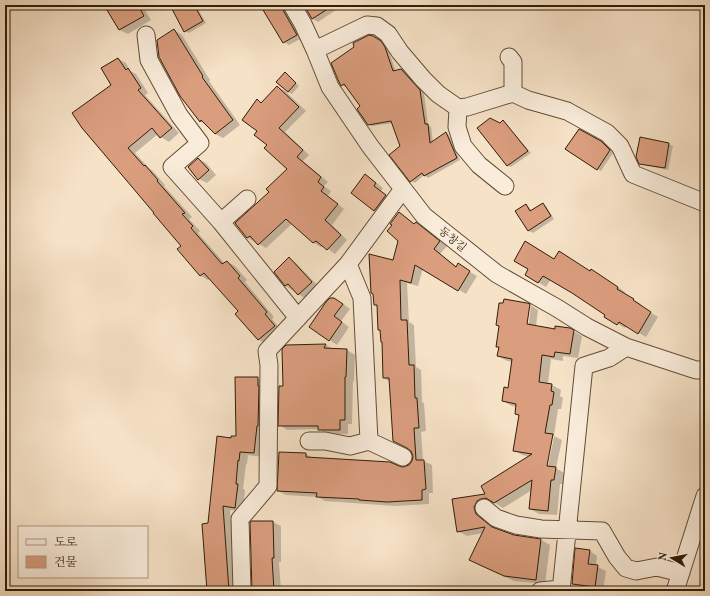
<svg xmlns="http://www.w3.org/2000/svg" width="710" height="596" font-family="Vollkorn,'Noto Serif KR',serif">
	<style>
		.shadow { fill: #0003; fill-rule: evenodd }
		.building { fill: #da9d7e; stroke: #301d06 }
		.lines { fill: none; stroke-linecap: round; stroke-linejoin: round }
		.street-casing { stroke: #624e36; stroke-width: 19 }
		.street { stroke: #f9ecdb; stroke-width: 17 }
		.labels { text-anchor: middle; stroke-width: 3; stroke-linejoin: round; paint-order: stroke }
		.street-label { font-size: 11px; fill: #301d06; stroke: #f9ecdb }
	</style>
	<rect width="100%" height="100%" fill="#f6e2c7"/>
	<filter id="stains"><feTurbulence type="fractalNoise" baseFrequency=".005" numOctaves="4"/><feColorMatrix values="0 0 0 0 .2 0 0 0 0 .09 0 0 0 0 .02 0 0 0 .5 -.17"/></filter>
	<radialGradient id="worn" r=".72"><stop offset=".6" stop-color="#630" stop-opacity="0"/><stop offset="1" stop-color="#630" stop-opacity=".3"/></radialGradient>
	<path class="shadow" d="M105 5H142L151 20 128 34 120 30Z
		M181 5H193L197 7 206 23 189 33 185 31Z
		M236 5H253L244 10Z
		M262 5H288L302 38 289 45 284 42Z
		M305 5H336L339 8 318 22 313 19Z
		M174 30 182 35 210 80 209 81 240 125 223 138 215 134 208 126 200 121Z
		M377 39 384 44 388 50 396 71 401 70 405 72 424 93 428 125 431 127 433 142 446 133 449 135 460 160 428 178 424 175 415 183 411 181 391 155 401 146 393 123 372 126 368 124 361 106 347 86 346 87 342 85Z
		M118 59 126 63 130 71 136 74 148 93 145 95 179 133 169 142 161 137 158 134 135 153 149 168 153 171 165 185 164 186 192 217 189 219 200 231 198 233 225 264 227 262 235 266 247 280 245 282 274 317 272 319 282 331 267 344 259 340 236 314 239 311 211 278 208 280 201 276 178 249 182 246 128 181 113 85Z
		M289 76 299 86 292 94 288 92Z
		M278 87 285 91 306 111 285 132 309 155 303 161 328 182 324 186 331 191 328 196 344 209 332 225 347 240 335 254 328 249 323 245 321 247 314 243 293 223 266 248 259 244 256 241 255 242 248 238 236 223 271 192 289 169 258 131V101L262 103Z
		M503 122 506 124 531 153 511 167 507 165 500 125Z
		M579 130 605 144 613 153 601 171 597 169Z
		M640 139 669 144 673 146 668 170 644 165 640 163Z
		M705 147V160L703 158Z
		M198 159 206 163 216 175 207 183 199 179Z
		M705 169V191L701 189Z
		M366 175 373 180 383 188 381 191 393 200 382 215 375 210 352 193Z
		M543 204 546 206 554 219 533 233 529 231 516 211 526 205 529 207 532 211Z
		M399 213 406 217 415 225 416 223 424 228 447 246 440 254 457 267 458 265 477 276 466 294 423 268 418 286 407 283 409 322 414 325 416 367 421 370 422 402 424 403 426 431 421 432 423 461 432 465 433 493H429V504L395 506 325 501 318 497 286 495 278 491 306 454 313 458 404 468 410 466 413 461 414 456 390 382 384 378 383 342 378 306 375 305 394 261 399 240 393 225Z
		M289 259 296 263 319 287 306 299 286 286 275 272Z
		M555 260 599 274 625 292 624 294 641 304 640 306 658 317 646 337 627 326 625 328 618 324 607 315 551 279 546 287 526 275Z
		M342 303 350 309 341 321 349 327 337 345 310 327Z
		M527 303 538 310 536 326 555 330 570 329 582 336 578 358 563 356V361L551 359 548 384 552 385 561 390 560 396 563 398 561 409H558L554 436 562 440 556 468 564 473 563 484H560L557 515 539 514 530 509 532 490 503 508 495 503H490L483 517 485 520 497 530 514 536 541 540 550 545 545 584 514 581 479 565 471 560 483 533 467 536 458 531 453 500 487 495 530 457 522 455 514 450 520 416 516 414 517 407 512 406 503 401 509 389 513 362 507 361 498 356 500 348 497 346ZM529 306H531L528 329 526 328ZM552 436H554V437L547 471H545Z
		M326 345 334 350H347L355 355 354 381H353L352 424H348V434H327L319 429 287 430 280 425 287 346Z
		M257 378 265 382 262 457 248 455 247 464H246L243 489 245 490 243 511 230 510 236 591H208L209 524 232 439 237 437Z
		M273 522 281 526V562H279L281 591H253Z
		M590 551 597 556 596 566 606 571 603 590 581 587 573 583Z"/>
	<path class="building" d="M104 5H138L144 16 119 30Z
		M179 5H194L203 21 184 32 172 9Z
		M260 5H282L283 10 297 35 283 43Z
		M304 5H334L312 19Z
		M174 29 203 76 202 77 233 120 215 134 201 120 200 122 180 96 159 57 157 40Z
		M369 35 373 36 381 41 385 47 393 71 401 69 420 90 425 124H428L430 143 446 132 457 158 424 176 422 173 410 182 389 155 400 146 391 121 368 125 357 109 360 106 344 84 341 86 339 82 331 63 354 47 353 43Z
		M118 58 126 70 128 68 141 88 138 90 172 128 160 138 152 128 128 148 144 166 145 165 158 180 157 181 185 213 182 214 193 226 191 228 222 264 227 261 240 276 238 278 267 312 265 314 275 326 258 340 235 314 238 311 204 273 200 276 177 249 181 246 153 213H154L127 181 82 128 72 113 111 85 101 68Z
		M285 72 296 83 288 92 276 82Z
		M277 86 299 107 279 128 303 150 297 157 321 177 318 182 324 187 321 191 338 204 325 220 341 235 327 250 316 241 313 243 286 219 258 245 250 236 247 238 235 223 269 192 266 189 287 169 264 148 267 145 254 135 257 131 242 120 257 99 261 103Z
		M490 118 500 123 503 120 528 151 507 166 477 128Z
		M579 129 601 141 610 150 597 170 565 149Z
		M640 137 669 143 665 168 639 164 636 157Z
		M198 158 209 170 198 180 188 167Z
		M365 174 376 183 374 186 386 195 374 211 351 193Z
		M543 203 551 216 528 231 515 211 526 204 530 211Z
		M399 212 414 224 416 222 440 241 434 249 456 267 458 263 470 271 458 291 415 265 411 283 400 280 401 320H407L409 365H414L415 398H417L419 428H414L416 460H424L426 489 422 490V500L387 502 359 500V499L316 497 317 493 277 491 279 452 306 453V457L390 462 399 466 403 467 409 465 412 461 413 456 411 451 407 448 393 441 389 378H383L382 342H381L380 330H378L377 305H374L373 294 371 293 369 254 393 260 398 241 387 231 392 225 390 224Z
		M525 241 554 259 559 251 590 271 591 269 618 287 617 289 634 299 633 300 651 312 638 334 619 322 617 325 604 317 605 315 572 293 543 276 538 283 525 275 528 269 514 261Z
		M289 257 312 282 298 295 288 284 285 286 274 272Z
		M330 298H334L343 304 334 316 342 322 329 341 309 327 326 302Z
		M504 299 527 303 530 304 527 324 555 329V326L570 328 574 330 570 354 555 352 554 357 542 355 539 382 552 384 551 391 554 392 552 405H550L545 433 553 434 547 466 556 467 554 480H551L548 511 529 509 532 480 494 503 486 498 481 499 477 501 474 507 475 511 476 514 492 527 514 535 541 539 536 580 504 576 469 560 485 527 457 532 452 499 485 494 481 486 532 454 513 451 519 415 515 414 516 404 502 401 504 387 508 388 512 359 497 356 499 347H496L499 326 496 325 499 303H503Z
		M326 344 324 348 347 349 346 377H345V420H340V430H318V426H278L279 386H283L282 349 286 345Z
		M235 377H258V386H259L258 426H257L254 453 240 452 239 461 238 460 236 484H238L235 508 223 506 229 591H207L202 524 208 523 217 436 231 438V436H236Z
		M251 521H273L274 558H272L274 591H252L250 523Z
		M575 548 590 550 588 564 598 565 595 587 572 584Z"/>
	<g class="lines">
		<g class="street-casing">
			<path id="street" d="M292 5 303 24 315 50 330 87 370 146 424 216 497 274 557 308 587 327 626 347 696 370H705
				M146 35 149 60 179 115 200 143 172 167 221 222 298 318
				M315 50 367 25 377 26 388 34 400 52 423 79 438 94 458 108 467 107 513 93 528 100 567 111 607 133 620 146 633 174 705 203
				M509 57 513 62V93
				M458 108 457 127 463 146 479 165 505 186
				M221 222 247 199
				M309 441H325L350 446 369 441 362 298 348 264
				M369 441 403 457
				M484 508 496 518 516 525 541 529 602 531 617 557 626 568 636 571 657 567 681 573
				M242 591 240 519 268 486 269 365 267 351 348 264 403 189
				M540 591 561 589
				M561 591 584 366 609 358 626 347
				M675 591 705 496"/>
		</g>
		<use href="#street" class="street"/>
	</g>
	<g class="labels">
		<g class="street-label">
			<text transform="translate(453 239) rotate(39)" y="4">동창길</text>
		</g>
	</g>
	<rect width="710" height="596" fill="none" stroke="#f6e2c7" stroke-width="20"/>
	<rect x="6" y="6" width="698" height="584" fill="none" stroke="#301d06" stroke-width="2"/>
	<rect x="10" y="10" width="690" height="576" fill="none" stroke="#301d06"/>
	<rect x="18" y="526" width="130" height="52" fill="#f9ecdb" stroke="#a99986"/>
	<rect x="26" y="539" width="20" height="6" fill="#f9ecdb" stroke="#a99986"/>
	<text x="54" y="546" font-size="12" fill="#301d06">도로</text>
	<rect x="26" y="556" width="20" height="12" fill="#da9d7e" stroke="#a99986"/>
	<text x="54" y="566" font-size="12" fill="#301d06">건물</text>
	<g transform="translate(672 558) rotate(280)" stroke="#f9ecdb" stroke-width="3" paint-order="stroke">
	<path d="M0-3L7 15L0 10L-7 15Z" fill="#301d06"/>
	<text y="-6" font-size="11" font-weight="bold" text-anchor="middle" fill="#301d06">N</text>
	</g>
	<rect width="100%" height="100%" filter="url(#stains)"/>
	<rect width="100%" height="100%" fill="url(#worn)"/>
</svg>
